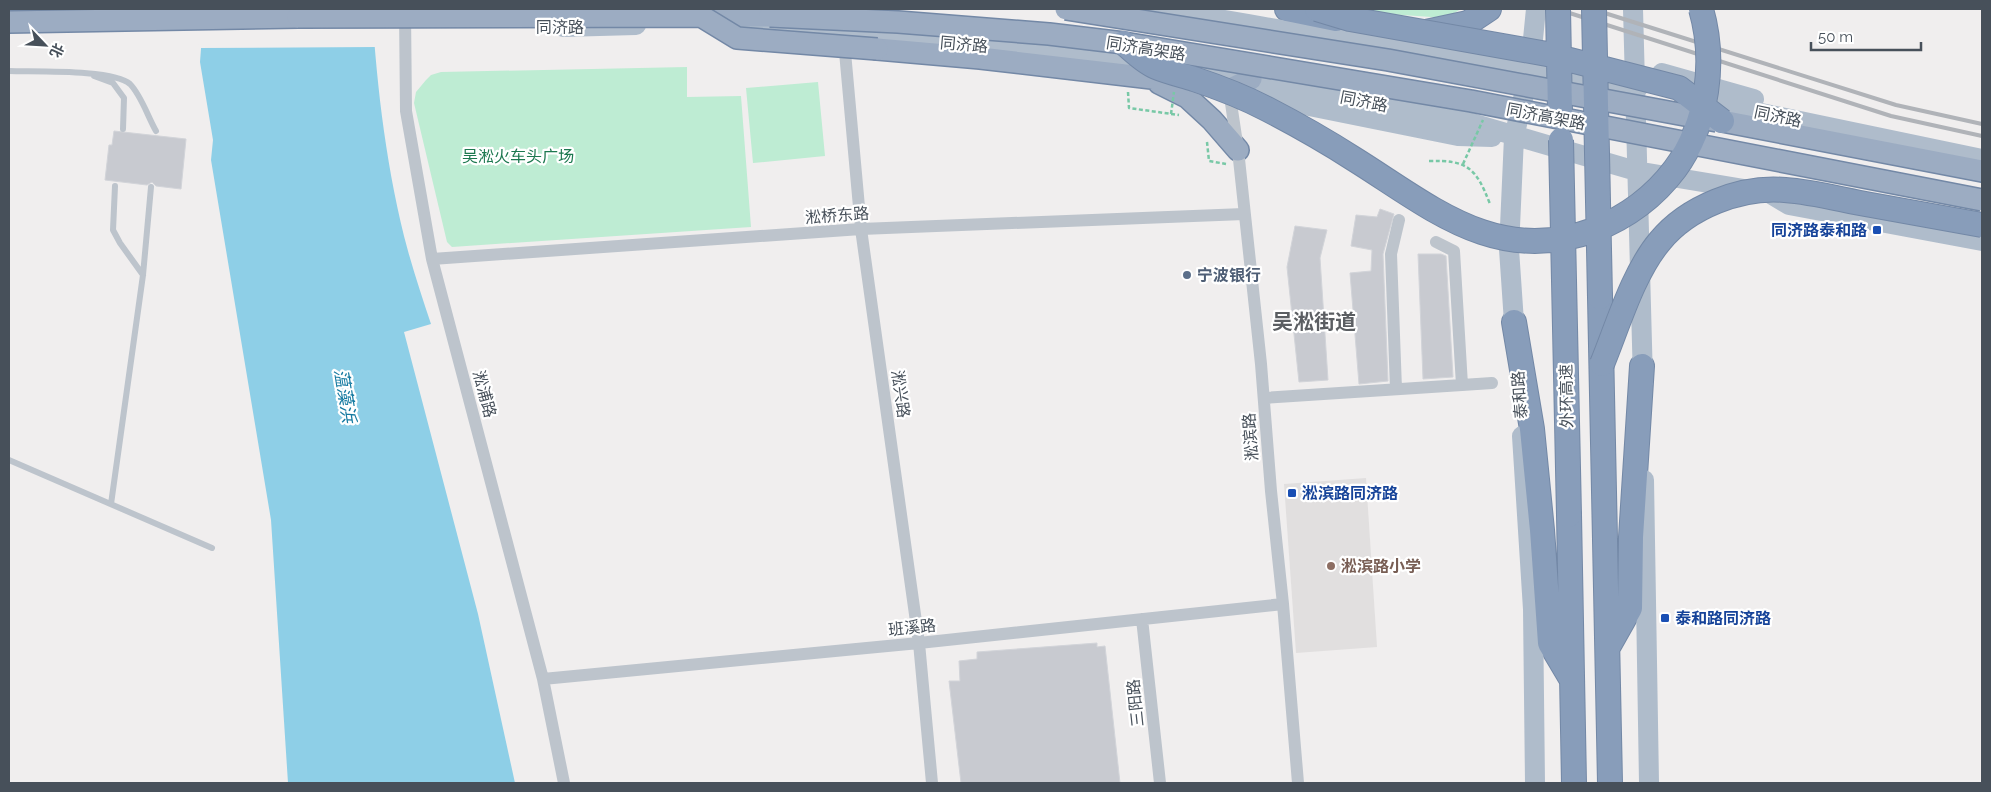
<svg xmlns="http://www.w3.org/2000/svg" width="1991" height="792" font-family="Raleway,'Noto Sans SC',sans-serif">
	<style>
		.education { fill: #e1dfdf }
		.green { fill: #beecd3 }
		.water { fill: #8ecfe7 }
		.pier { fill: #f0eeee }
		.building { fill: #c8cad0; stroke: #d2d4d9 }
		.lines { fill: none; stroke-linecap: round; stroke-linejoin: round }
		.trunk-casing { stroke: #7388a6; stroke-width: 24 }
		.motorway-casing { stroke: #7388a6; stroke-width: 26 }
		.path { stroke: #78c8a6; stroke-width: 2.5; stroke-dasharray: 4 2.5; stroke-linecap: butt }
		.service { stroke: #bdc4cc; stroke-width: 6 }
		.minor { stroke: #bdc4cc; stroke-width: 12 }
		.primary { stroke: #afbccb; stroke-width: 20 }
		.trunk { stroke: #9cacc2; stroke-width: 21 }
		.motorway { stroke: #889dba; stroke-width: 24 }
		.rail { stroke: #b0b3b8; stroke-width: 4 }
		.trunk-bridge-casing { stroke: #7388a6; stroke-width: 24; stroke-linecap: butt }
		.motorway-bridge-casing { stroke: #7388a6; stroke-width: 26; stroke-linecap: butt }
		.path-bridge { stroke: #78c8a6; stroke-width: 2.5; stroke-dasharray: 4 2.5; stroke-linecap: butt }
		.trunk-bridge { stroke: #9cacc2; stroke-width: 21 }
		.motorway-bridge { stroke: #889dba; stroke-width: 24 }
		.transit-dot { fill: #1a4fb4; stroke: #fff; stroke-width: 2 }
		.service-dot { fill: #5c6f8a; stroke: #fff; stroke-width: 2 }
		.education-dot { fill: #8d6e63; stroke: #fff; stroke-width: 2 }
		.labels { text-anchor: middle; stroke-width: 4.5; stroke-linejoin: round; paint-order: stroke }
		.street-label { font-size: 16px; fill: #47505a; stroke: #fff }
		.park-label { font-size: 16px; fill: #1c784f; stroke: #fff }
		.transit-label { font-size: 16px; font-weight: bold; fill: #164399; stroke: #fff; text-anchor: start }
		.service-label { font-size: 16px; font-weight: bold; fill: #4e5e75; stroke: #fff; text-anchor: start }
		.education-label { font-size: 16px; font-weight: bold; fill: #785e54; stroke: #fff; text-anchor: start }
		.water-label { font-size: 18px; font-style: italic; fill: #147aa1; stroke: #fff }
		.district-label { font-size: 21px; font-weight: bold; fill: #5b5e62; stroke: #fff }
	</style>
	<rect width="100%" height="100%" fill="#f0eeee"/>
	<path class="education" d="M1366 478 1377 647 1296 653 1284 484Z"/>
	<path class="green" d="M1315 9H1461L1446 18Z
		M687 67V97L741 96 751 227 452 247 447 242 414 103 416 92 426 80 431 75 441 72Z
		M818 82 825 156 753 163 746 88Z"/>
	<path class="water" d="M204 9H372C377 89 387 173 408 251 415 276 423 300 431 324L404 332 478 614 515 783H288L271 520 211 160 213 140 200 62Z"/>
	<path class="pier" d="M201 9H374L377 47 198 48Z"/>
	<path class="building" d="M114 131 186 139 181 189 156 186 152 182 147 185 105 180 109 145H112Z
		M1380 209 1394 214 1383 254 1388 381 1359 384 1350 273 1371 271 1372 250 1351 246 1356 215 1377 217Z
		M1295 226 1327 230 1320 258 1328 380 1299 382 1287 267Z
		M1418 254H1441L1446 256 1453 377 1423 379Z
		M1097 643V647L1105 646 1120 783H961L949 681H960L959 661 977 659V652Z"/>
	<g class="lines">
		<g class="trunk-casing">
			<path id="trunk" d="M701 16H770
				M9 22 298 17
				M877 49 980 58 1177 81
				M1159 83 1187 97 1212 120 1238 150
				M1215 87 1229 90 1251 79
				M1722 121 1982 171"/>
		</g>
		<g class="motorway-casing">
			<path id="motorway" d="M1287 9 1336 19
				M1426 32 1468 23 1489 9
				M1600 297 1610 783
				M1514 322 1532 429 1542 530 1550 643 1572 680
				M1569 515 1574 783
				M1608 647 1630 608 1631 537 1642 366"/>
		</g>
		<path class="path" d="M1128 92 1129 108 1179 115
			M1207 142 1209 161 1226 164
			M1429 161C1468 160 1476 168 1490 204"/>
		<path class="service" d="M9 71C33 72 114 69 130 84 141 95 148 117 156 131
			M94 76 113 83 124 98 123 129
			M115 186 113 230 120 243 143 275
			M9 460 212 548
			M111 504 143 275 151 187"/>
		<path class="minor" d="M405 11 406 111 432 259 543 679 564 783
			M844 41 861 229 919 643 932 783
			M1229 90 1238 150 1261 364 1271 491 1283 604 1298 783
			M432 259 861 229 1244 214
			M1462 385 1492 383
			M1396 389 1391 254 1399 220
			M1264 398 1462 385 1454 251 1436 242
			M1142 619 1160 783
			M543 679 919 643 1283 604"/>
		<path class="primary" d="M1152 9C1238 20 1323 40 1409 48L1638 88
			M1633 9 1643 381
			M718 25C862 32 1008 43 1152 64
			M563 27 636 25
			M1188 70 1251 79 1465 121 1636 171 1750 190
			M1662 73 1754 99
			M1245 93 1458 136 1492 137
			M1694 99 1982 159
			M1769 193 1789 205 1982 241
			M1515 337 1509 249 1514 137 1530 69 1536 9
			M1522 436 1533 609 1535 783
			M1644 480 1649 783"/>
		<use href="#trunk" class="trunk"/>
		<use href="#motorway" class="motorway"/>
		<path class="rail" d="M1557 9 1891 116 1982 136
			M1592 9 1896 105 1982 124"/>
		<g class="trunk-bridge-casing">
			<path id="trunk-bridge" d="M1066 9 1388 60 1717 121
				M770 16 898 22 1049 34 1124 43 1471 101 1982 200
				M298 17 701 16 737 38 877 49"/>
		</g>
		<g class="motorway-bridge-casing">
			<path id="motorway-bridge" d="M1317 9 1350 19 1547 54 1679 88 1722 121
				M1558 9 1560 112
				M1594 9 1600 297
				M1124 43C1133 51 1144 62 1156 67 1168 72 1181 75 1194 79 1218 87 1244 97 1267 109 1296 124 1326 141 1354 159 1431 207 1496 266 1594 230 1627 217 1654 197 1675 169 1708 124 1716 61 1701 9
				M1561 140 1569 515
				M1602 364C1618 325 1633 273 1660 241 1688 207 1741 186 1785 190 1814 192 1842 200 1871 205 1908 212 1945 218 1982 225"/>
		</g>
		<path class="path-bridge" d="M1171 114 1174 92
			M1463 164 1483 120"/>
		<use href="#trunk-bridge" class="trunk-bridge"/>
		<use href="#motorway-bridge" class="motorway-bridge"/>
	</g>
	<g class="transit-dot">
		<rect x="1872" y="225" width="10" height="10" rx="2.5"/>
		<rect x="1287" y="488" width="10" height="10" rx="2.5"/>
		<rect x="1660" y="613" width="10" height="10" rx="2.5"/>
	</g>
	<circle class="service-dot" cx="1187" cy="275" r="5"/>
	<circle class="education-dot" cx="1331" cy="566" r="5"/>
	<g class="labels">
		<g class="street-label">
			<text x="560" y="33">同济路</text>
			<text transform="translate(964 44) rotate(5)" y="6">同济路</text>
			<text transform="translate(1146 48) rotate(9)" y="6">同济高架路</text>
			<text transform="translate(1364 101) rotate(11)" y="6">同济路</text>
			<text transform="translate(1546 116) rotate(11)" y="6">同济高架路</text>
			<text transform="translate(1778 116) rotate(12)" y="6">同济路</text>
			<text transform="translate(837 215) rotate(-4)" y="6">淞桥东路</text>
			<text transform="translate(485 394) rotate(75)" y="6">淞浦路</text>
			<text transform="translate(901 394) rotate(82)" y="6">淞兴路</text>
			<text transform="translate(1519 395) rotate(-94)" y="6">泰和路</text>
			<text transform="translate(1566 396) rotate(-91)" y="6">外环高速</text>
			<text transform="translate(1250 437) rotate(-94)" y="6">淞滨路</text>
			<text transform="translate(912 627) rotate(-6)" y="6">班溪路</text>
			<text transform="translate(1135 703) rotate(-96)" y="6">三阳路</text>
		</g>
		<g class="park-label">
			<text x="518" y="162">吴淞火车头广场</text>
		</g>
		<g class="transit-label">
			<text x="1867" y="236" text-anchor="end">同济路泰和路</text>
			<text x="1302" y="499">淞滨路同济路</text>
			<text x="1675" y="624">泰和路同济路</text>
		</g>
		<g class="service-label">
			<text x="1197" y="281">宁波银行</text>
		</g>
		<g class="education-label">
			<text x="1341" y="572">淞滨路小学</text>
		</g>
		<g class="water-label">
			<text transform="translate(345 396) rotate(81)" y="6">蕰藻浜</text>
		</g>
		<g class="district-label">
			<text x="1314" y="329">吴淞街道</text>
		</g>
	</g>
	<rect width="1991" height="792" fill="none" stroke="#47505a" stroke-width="20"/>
	<g transform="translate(45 45) rotate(115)" stroke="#ffffff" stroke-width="4" paint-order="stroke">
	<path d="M0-4L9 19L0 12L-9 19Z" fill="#47505a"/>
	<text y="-8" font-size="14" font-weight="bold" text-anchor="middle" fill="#47505a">北</text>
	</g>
	<path d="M1811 42v8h110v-8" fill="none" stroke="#47505a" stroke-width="2.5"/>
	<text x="1818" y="42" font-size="15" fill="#47505a" stroke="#ffffff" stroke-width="4" paint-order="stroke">50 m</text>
</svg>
